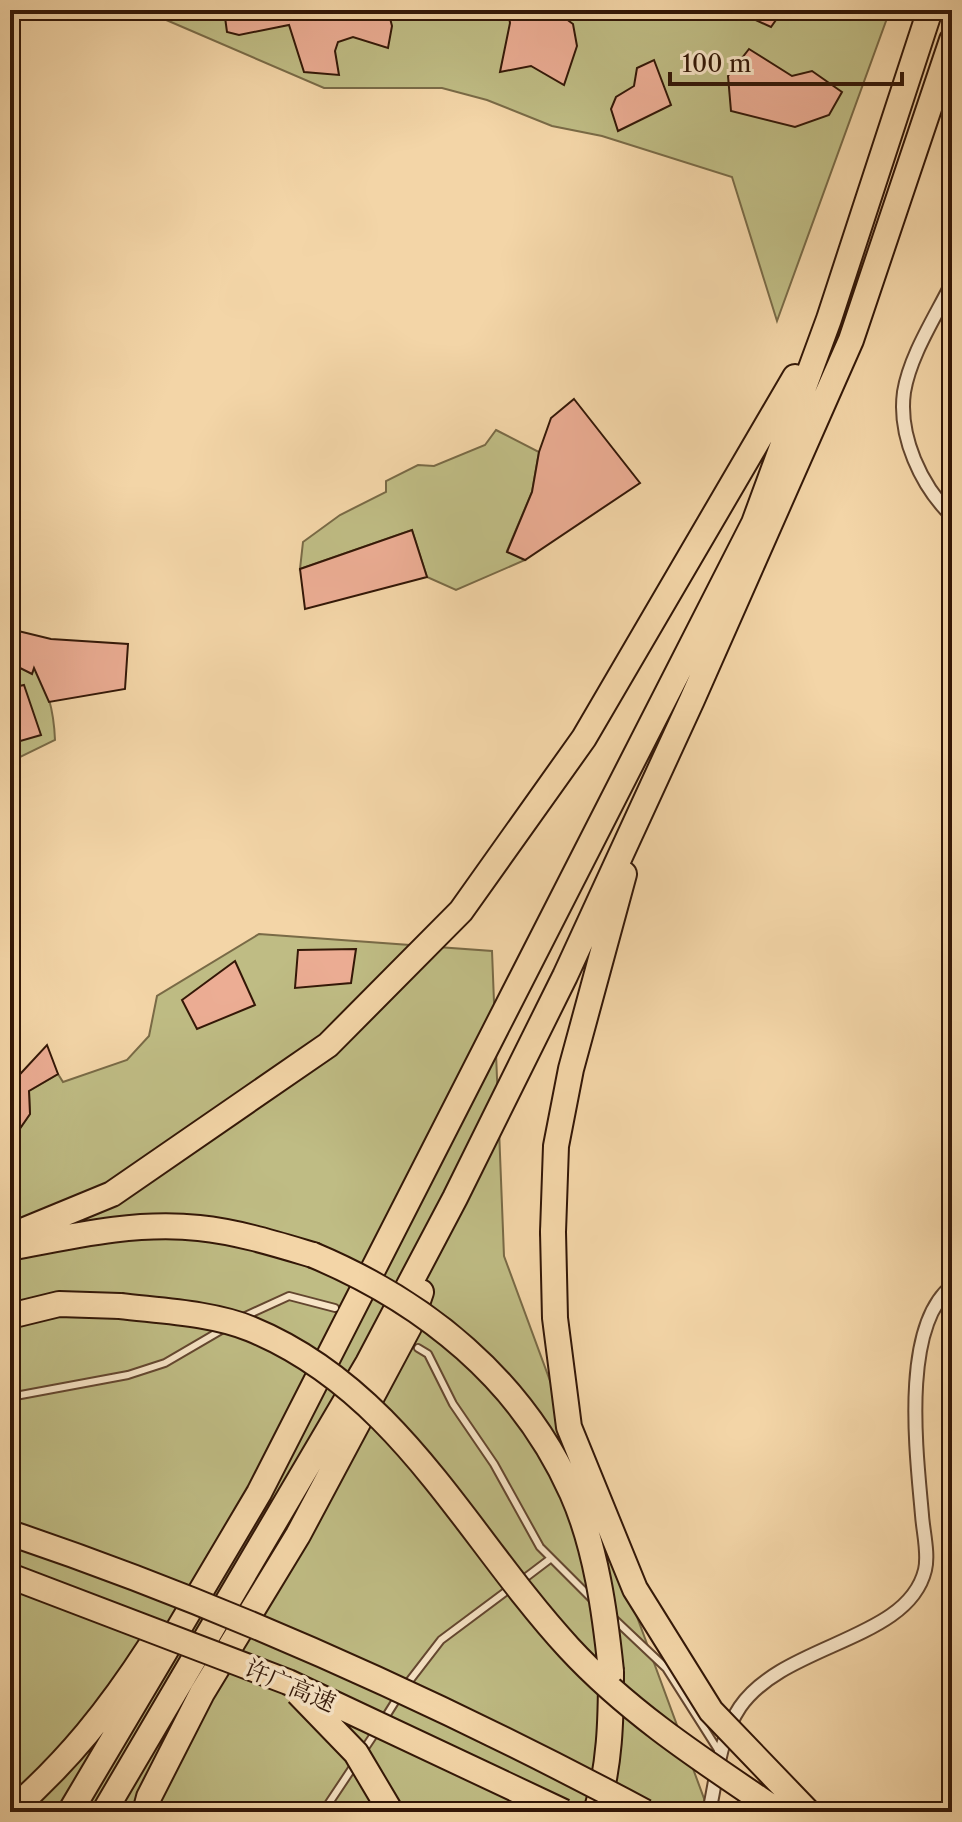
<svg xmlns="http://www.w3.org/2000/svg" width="962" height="1822" font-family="'Libre Caslon Text','Noto Serif SC',serif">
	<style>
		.green { fill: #bfbc84; stroke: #796a46; stroke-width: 2 }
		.building { fill: #ecad94; stroke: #331707; stroke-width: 2 }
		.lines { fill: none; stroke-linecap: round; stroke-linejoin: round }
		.lane-casing { stroke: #63462f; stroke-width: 10 }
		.street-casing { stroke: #63462f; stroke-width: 16 }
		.highway-casing { stroke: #331707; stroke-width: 28 }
		.lane { stroke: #f7e4c6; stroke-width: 6 }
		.street { stroke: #f7e4c6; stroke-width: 12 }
		.highway { stroke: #f3d5a7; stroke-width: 24 }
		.highway-bridge-casing { stroke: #331707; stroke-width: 28; stroke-linecap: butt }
		.highway-bridge { stroke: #f3d5a7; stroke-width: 24 }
		.labels { text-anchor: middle; stroke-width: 7; stroke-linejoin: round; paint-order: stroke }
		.street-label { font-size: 24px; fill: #331707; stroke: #f7e4c6 }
	</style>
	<rect width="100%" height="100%" fill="#f3d5a7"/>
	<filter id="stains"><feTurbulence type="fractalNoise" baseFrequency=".0025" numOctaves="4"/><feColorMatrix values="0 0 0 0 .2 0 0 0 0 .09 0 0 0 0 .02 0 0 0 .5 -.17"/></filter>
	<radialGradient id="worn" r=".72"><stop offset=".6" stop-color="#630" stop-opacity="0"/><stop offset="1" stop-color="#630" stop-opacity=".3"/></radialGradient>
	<path class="green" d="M143 10H890L777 321 732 177 602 136 552 126 487 100 442 88H324Z
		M496 430 539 452 532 492 507 551 525 560 456 590 427 577 412 530 300 569 303 542 340 515 386 492V481L418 465 434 466 485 445Z
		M10 663 32 673 34 668C49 688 54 715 55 740L10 762Z
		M259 934 492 951 504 1256 709 1812H10V1143L30 1114 29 1091 58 1074 63 1082 127 1060 149 1036 157 996Z"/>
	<path class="building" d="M224 10H330L331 13 388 10 392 26 388 48 353 37 338 42 335 51 339 75 304 72 289 25 239 35 227 32Z
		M508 10H554L573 24 577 46 564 85 531 66 500 72 510 23Z
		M694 10H721L719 18Z
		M734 10H783L771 27Z
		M749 49 792 76 812 71 842 92 829 115 795 127 731 111 728 76Z
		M654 60 671 105 618 131 611 109 616 97 634 86 637 68Z
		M574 399 640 483 525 560 507 552 532 492 539 452 551 418Z
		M412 530 427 577 305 609 300 569Z
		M10 629 51 639 128 644 125 689 49 702 34 668 32 674 10 663Z
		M24 685 41 735 10 744V688Z
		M356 949 351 983 295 988 298 950Z
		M235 961 255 1005 197 1029 182 1000Z
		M47 1045 58 1074 29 1091 30 1114 10 1143V1085Z"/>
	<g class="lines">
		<g class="lane-casing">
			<path id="lane" d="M241 1318 289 1296 335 1308
				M418 1348 428 1354 453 1404 494 1464 540 1547 593 1600
				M10 1397 128 1375 165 1363 225 1328
				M521 1581 550 1559
				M611 1616 666 1668 720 1753
				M404 1688 441 1640 512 1587
				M383 1721 398 1697
				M363 1751 377 1730
				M323 1812 355 1764"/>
		</g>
		<g class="street-casing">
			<path id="street" d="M952 283C936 316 910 355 904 392 898 436 921 486 952 516
				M709 1812C717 1777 719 1738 740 1707 784 1643 908 1641 925 1570 929 1554 923 1531 922 1515 917 1457 900 1327 952 1286"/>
		</g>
		<g class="highway-casing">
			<path id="highway" d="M553 1232 556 1146 571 1069 624 874
				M10 1236 112 1194 328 1045 461 911 584 738 795 377
				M10 1248C72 1236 136 1221 199 1228 238 1232 276 1244 313 1255
				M10 1316 59 1304 120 1306
				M10 1812C69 1760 109 1710 151 1645
				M70 1812 259 1493 754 523 829 319 930 10
				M104 1812 368 1363 455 1198 565 976 692 700 851 340 952 40
				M145 1812 149 1797 202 1693 298 1535 409 1327 421 1292
				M596 1812C610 1766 611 1720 611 1672"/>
		</g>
		<use href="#lane" class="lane"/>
		<use href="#street" class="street"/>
		<use href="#highway" class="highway"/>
		<g class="highway-bridge-casing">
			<path id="highway-bridge" d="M553 1232 555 1318 569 1427 635 1589 711 1711 808 1812
				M313 1255C425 1302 521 1379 572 1493 596 1547 605 1613 611 1671
				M120 1306C162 1311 212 1313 251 1329 399 1390 466 1536 569 1648 630 1714 705 1762 779 1812
				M10 1533C229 1607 440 1703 645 1812
				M10 1576 288 1682 564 1812
				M298 1693 356 1753 391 1812"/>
		</g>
		<use href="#highway-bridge" class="highway-bridge"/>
	</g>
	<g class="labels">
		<g class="street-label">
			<text transform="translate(290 1686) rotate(23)" y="8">许广高速</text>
		</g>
	</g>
	<rect width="962" height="1822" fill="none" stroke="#f3d5a7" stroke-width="40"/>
	<rect x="12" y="12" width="938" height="1798" fill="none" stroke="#331707" stroke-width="4"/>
	<rect x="20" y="20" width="922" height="1782" fill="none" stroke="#331707" stroke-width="2"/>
	<path d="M670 72v12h232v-12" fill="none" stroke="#331707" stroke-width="4"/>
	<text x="682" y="72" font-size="24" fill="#331707" stroke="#f7e4c6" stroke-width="6" paint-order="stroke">100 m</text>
	<rect width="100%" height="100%" filter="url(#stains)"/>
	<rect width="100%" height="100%" fill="url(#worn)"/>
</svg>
